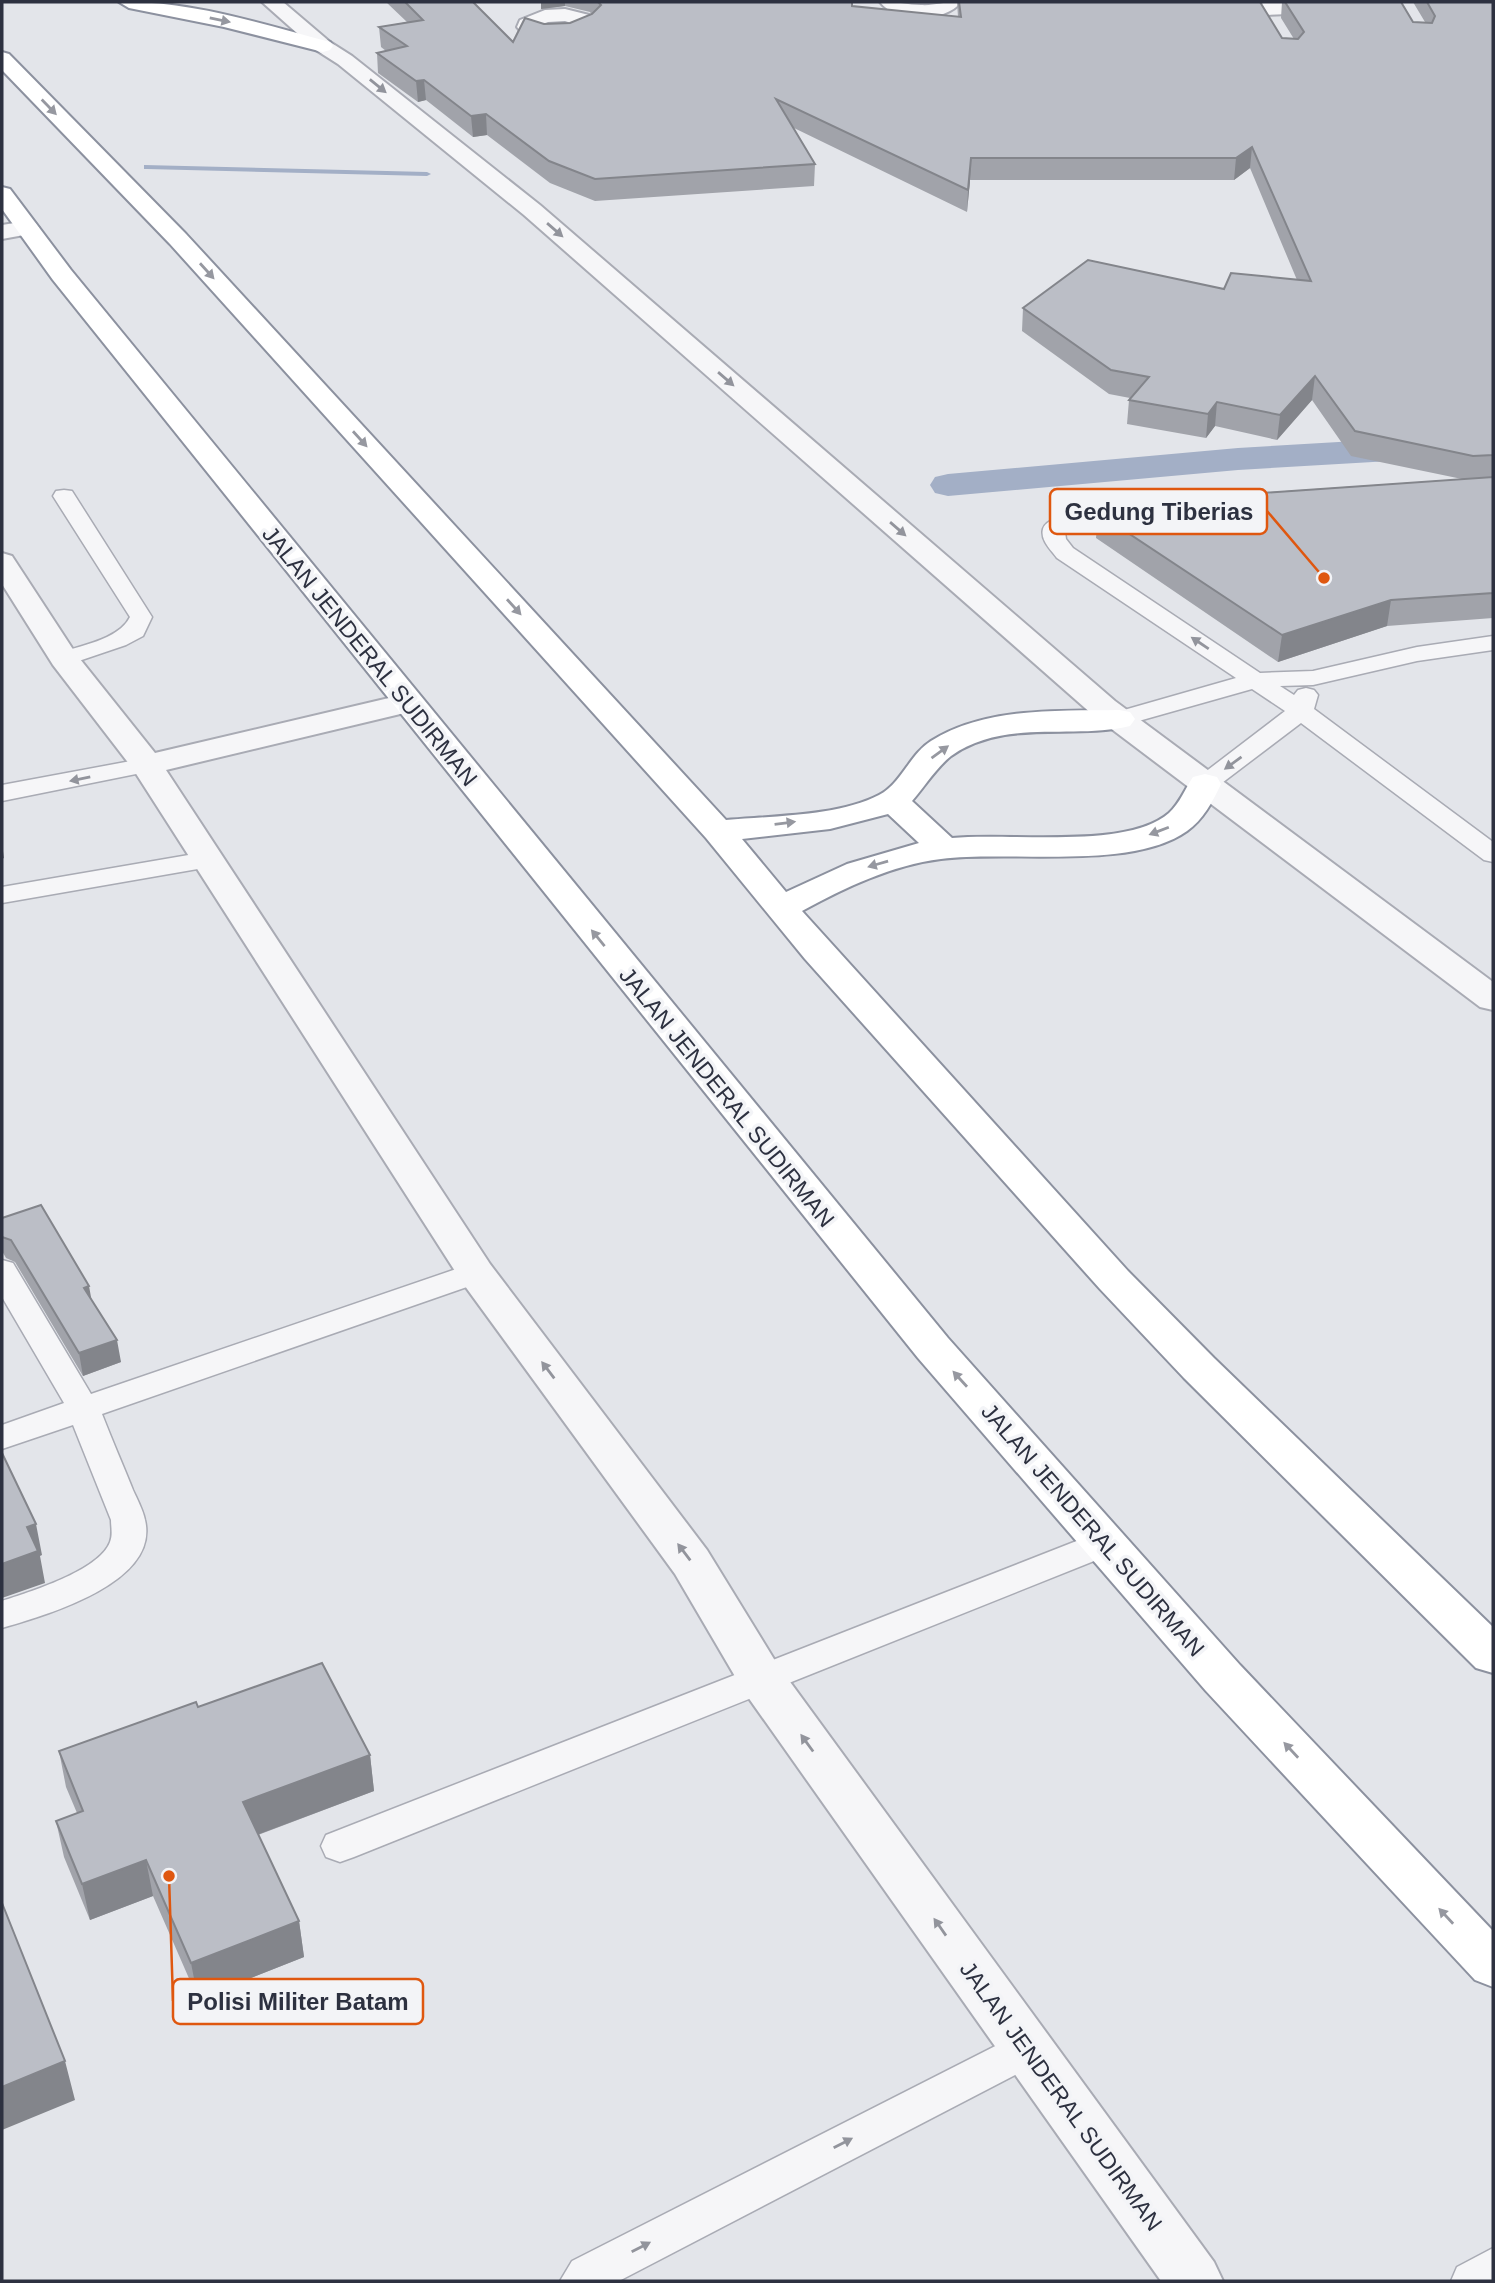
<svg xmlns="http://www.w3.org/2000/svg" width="1495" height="2283" font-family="Arial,sans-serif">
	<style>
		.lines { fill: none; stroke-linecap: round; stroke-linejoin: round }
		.stream { fill: #a3afc6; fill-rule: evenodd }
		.canal { fill: #a3afc6; fill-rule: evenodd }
		.service-casing { stroke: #a9abb4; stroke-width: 3 }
		.minor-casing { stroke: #a9abb4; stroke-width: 4 }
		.tertiary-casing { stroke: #a9abb4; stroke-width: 4 }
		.trunk-casing { stroke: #8c919f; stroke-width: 4 }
		.service { fill: #f6f6f8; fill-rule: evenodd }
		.minor { fill: #f6f6f8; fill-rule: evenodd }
		.tertiary { fill: #f6f6f8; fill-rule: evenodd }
		.trunk { fill: #fff; fill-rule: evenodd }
		.wall { fill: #a1a3aa }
		.shaded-wall { fill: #83858b }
		.building { fill: #bbbec6; stroke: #83858b; stroke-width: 2 }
		.oneway { fill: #9698a0 }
		.oneway2 { fill: #92949c }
		.labels { text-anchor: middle; stroke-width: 7; stroke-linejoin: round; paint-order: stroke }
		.street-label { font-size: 23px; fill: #2d3140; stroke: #f3f4f7 }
		.leader { fill: none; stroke: #df570f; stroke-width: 2.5 }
		.callout-dot { fill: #df570f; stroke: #f3f4f7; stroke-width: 2.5 }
		.callout { fill: #f3f4f7; stroke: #df570f; stroke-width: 2.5 }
		.callout-label { font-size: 24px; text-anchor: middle; font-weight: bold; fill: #2d3140 }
	</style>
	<rect width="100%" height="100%" fill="#e3e5ea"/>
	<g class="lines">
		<path class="stream" d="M144 165 427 172 431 174 427 176 147 169H144Z"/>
		<path class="canal" d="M1493 433V455L1238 470 948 496 935 493 930 485 935 477 948 474 1238 448Z"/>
		<g class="service-casing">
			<path id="service" d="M64 490 72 491 152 617 143 636 126 645 64 666 56 664 52 659 56 654C78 646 119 640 130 617L53 496 56 491Z
				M1137 505 1145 506 1148 511 1145 516 1087 523 1065 532 1066 539 1073 548 1260 673 1313 671 1417 647 1493 636V650L1417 661 1313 685 1280 686 1294 695 1298 690 1306 688 1314 690 1318 695 1314 709 1493 842V862L1484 860 1301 723 1214 789 1205 792 1196 789 1192 784 1196 779 1285 711 1252 689 1128 724 1119 726 1110 724 1107 719 1110 714 1236 678 1057 558C1051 550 1040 540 1043 529 1048 510 1120 506 1137 505Z
				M147 758 156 760 159 765 156 770 2 801V785Z
				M206 852 215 854 219 860 215 866 2 903V887Z
				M2 1260 13 1263 91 1394 465 1266 476 1263 487 1266 492 1273 487 1280 102 1414C112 1440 123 1465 133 1490 137 1499 143 1510 145 1520 160 1583 46 1615 2 1628V1601C29 1592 99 1571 110 1542 113 1535 111 1527 111 1520L73 1425 2 1449V1425L64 1403 2 1297Z
				M1102 1531 1114 1535 1119 1544 1114 1553 354 1857 340 1862 326 1857 321 1846 326 1835Z
				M1025 2031 1040 2036 1046 2049 1040 2062 619 2281H560L572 2261Z
				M1493 2248V2281H1451L1457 2267Z"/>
		</g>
		<g class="minor-casing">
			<path id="minor" d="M880 2C894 1 907 5 921 5 934 6 947 1 961 2 945 23 896 23 880 2Z
				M1334 2 1344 8 1341 12 1263 15 1253 9 1263 3Z
				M565 9 589 15 599 25C583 46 533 48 517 27L520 20 545 10ZM565 21 577 25 558 29 539 26 548 22Z
				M27 221 35 223 39 228 35 233 2 239V225Z"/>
		</g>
		<g class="tertiary-casing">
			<path id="tertiary" d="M262 2H283L330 42 352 56 540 205 1115 701 1493 982V1010L1480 1007 1093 715 524 215 338 64 316 50Z
				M2 553 12 556 76 654 155 753 406 694 417 696 422 703 417 710 166 770 490 1264 707 1550 777 1664 1214 2262 1223 2281H1161L743 1690 675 1574 462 1282 133 769 53 665 2 584Z"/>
		</g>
		<g class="trunk-casing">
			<path id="trunk" d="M119 2C190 0 262 24 330 42L333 46 330 50 323 52 224 27 129 8Z
				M2 52 9 54 186 234 726 820C772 816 839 816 879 795 901 784 910 754 931 741 985 707 1058 711 1119 710L1130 712 1135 719 1130 726C1072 740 1005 718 951 756 936 768 925 786 912 801L952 838C1008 832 1127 850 1169 813 1180 803 1185 789 1193 777L1205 774 1217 777 1221 784C1213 801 1203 820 1187 831 1131 871 1009 850 941 859 892 865 844 888 802 911L1128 1271 1214 1358 1493 1627V1673L1476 1668 1184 1378 1100 1289 805 959 706 838 170 244 2 70ZM888 814 919 843 847 864 786 892 742 839 830 829Z
				M2 187 10 189 71 270 948 1338 1240 1665 1493 1931V1987L1475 1980 1206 1691 918 1358 53 280 2 209Z"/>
		</g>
		<use href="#service" class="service"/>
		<use href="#minor" class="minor"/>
		<use href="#tertiary" class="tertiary"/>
		<use href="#trunk" class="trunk"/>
	</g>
	<path class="wall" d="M386 2H473L513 42 544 24 570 23 592 15 590 12 565 6 541 9V2H852V6L958 17 957 2H1260L1282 38 1294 39 1281 18 1282 2H1401L1413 22H1425L1413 2H1493V618L1387 626 1278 662 1096 538 1098 513 1211 496 1462 479 1351 456 1312 400 1277 440 1215 426 1206 438 1127 424 1129 400 1130 398 1109 394 1022 331 1023 308 1224 289 1297 280 1250 168 1234 180H970L967 212 794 128 815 164 814 186 595 201 550 183 487 135 473 137 426 100 418 102 378 73 377 53 386 51 381 47 379 27 407 22Z
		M2 1218 92 1301 121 1362 83 1376 15 1262 6 1258 2 1251Z
		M198 1707 370 1755 374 1791 258 1835 299 1921 304 1957 198 1999 153 1896 90 1920 64 1857 56 1821 77 1813 66 1787 59 1751Z"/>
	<path class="shaded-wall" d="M541 2H565V6L541 9Z
		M424 80 426 100 418 102 416 81Z
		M486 114 487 135 473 137 471 116Z
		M1252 147 1250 168 1234 180 1236 158Z
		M971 158 970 180 967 212 968 190Z
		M1315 376 1312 400 1277 440 1280 415Z
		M1217 402 1215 426 1206 438 1208 414Z
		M1391 600 1387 626 1278 662 1282 635Z
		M2 844 4 858 2 859Z
		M89 1286 93 1308 84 1288Z
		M117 1340 121 1362 83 1376 79 1353Z
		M36 1524 42 1555 40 1556 45 1583 2 1598V1564L27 1527Z
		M370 1755 374 1791 249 1838 243 1802Z
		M146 1860 153 1896 90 1920 82 1884Z
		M299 1921 304 1957 198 1999 191 1963Z
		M65 2061 75 2100 2 2130V2087Z"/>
	<path class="building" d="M405 2H473L513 42 525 18 544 24 570 23 592 14 601 5 598 2H852V6L961 17 959 2H1260L1282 38 1298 39 1304 32 1285 2H1401L1413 22 1432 23 1435 16 1427 2H1493V455L1473 456 1355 431 1315 376 1280 415 1217 402 1208 414 1129 400 1149 377 1111 370 1023 308 1088 260 1224 289 1231 273 1311 281 1252 147 1236 158H971L968 190 776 99 815 164 595 179 549 161 486 114 471 116 424 80 416 81 377 53 407 46 379 27 423 20Z
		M1493 477V593L1391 600 1282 635 1098 513 1173 492 1212 490 1205 497Z
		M41 1205 89 1286 84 1288 117 1340 79 1353 11 1240 2 1237V1218Z
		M2 1453 36 1524 27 1527 38 1551 2 1564Z
		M322 1663 370 1755 243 1802 299 1921 191 1963 146 1860 82 1884 56 1821 83 1811 59 1751 196 1702 198 1707Z
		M2 1903 65 2061 2 2087Z"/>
	<defs><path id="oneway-solid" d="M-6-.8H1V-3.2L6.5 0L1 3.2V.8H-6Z" transform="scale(1.75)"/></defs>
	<g class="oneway">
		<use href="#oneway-solid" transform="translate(220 20) rotate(12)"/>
		<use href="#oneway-solid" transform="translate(49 107) rotate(46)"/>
		<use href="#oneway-solid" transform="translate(207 271) rotate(48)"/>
		<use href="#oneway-solid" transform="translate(360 439) rotate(48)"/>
		<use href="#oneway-solid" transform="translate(514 607) rotate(48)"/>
		<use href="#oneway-solid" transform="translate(940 752) rotate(-36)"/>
		<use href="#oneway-solid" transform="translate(785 823) rotate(-7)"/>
		<use href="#oneway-solid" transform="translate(1159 831) rotate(159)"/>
		<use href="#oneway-solid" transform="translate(878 864) rotate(164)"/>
		<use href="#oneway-solid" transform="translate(598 938) rotate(-129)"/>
		<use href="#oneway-solid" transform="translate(960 1379) rotate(-132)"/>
		<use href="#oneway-solid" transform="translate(1291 1750) rotate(-133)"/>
		<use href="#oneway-solid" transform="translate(1446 1916) rotate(-133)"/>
	</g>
	<g class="oneway2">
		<use href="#oneway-solid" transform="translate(378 86) rotate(39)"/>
		<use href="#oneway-solid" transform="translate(555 230) rotate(41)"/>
		<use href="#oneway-solid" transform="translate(726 379) rotate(41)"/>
		<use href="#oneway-solid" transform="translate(898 529) rotate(41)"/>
		<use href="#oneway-solid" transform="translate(1200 643) rotate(-146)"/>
		<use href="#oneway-solid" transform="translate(1233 763) rotate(144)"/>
		<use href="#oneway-solid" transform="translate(80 779) rotate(168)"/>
		<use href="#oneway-solid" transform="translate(548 1370) rotate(-127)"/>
		<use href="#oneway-solid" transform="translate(684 1552) rotate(-127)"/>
		<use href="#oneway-solid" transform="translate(807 1743) rotate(-126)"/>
		<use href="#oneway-solid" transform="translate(940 1927) rotate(-125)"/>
		<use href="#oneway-solid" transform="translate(843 2143) rotate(-27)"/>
		<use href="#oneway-solid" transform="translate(641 2247) rotate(-27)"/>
	</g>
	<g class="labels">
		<g class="street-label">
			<text transform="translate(370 656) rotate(51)" y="8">JALAN JENDERAL SUDIRMAN</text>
			<text transform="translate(727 1097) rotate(51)" y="8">JALAN JENDERAL SUDIRMAN</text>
			<text transform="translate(1093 1530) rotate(49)" y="8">JALAN JENDERAL SUDIRMAN</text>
			<text transform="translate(1061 2096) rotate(54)" y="8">JALAN JENDERAL SUDIRMAN</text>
		</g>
	</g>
	<path class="leader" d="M1324 578L1267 511M169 1876L173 2001"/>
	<g class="callout-dot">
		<circle cx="1324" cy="578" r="7"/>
		<circle cx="169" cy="1876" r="7"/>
	</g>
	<g class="callout">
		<rect x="1050" y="489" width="217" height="45" rx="7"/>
		<rect x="173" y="1979" width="250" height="45" rx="7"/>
	</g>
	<g class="callout-label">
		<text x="1159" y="520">Gedung Tiberias</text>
		<text x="298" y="2010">Polisi Militer Batam</text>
	</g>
	<rect width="1495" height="2283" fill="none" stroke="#2d3140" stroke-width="7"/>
</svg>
